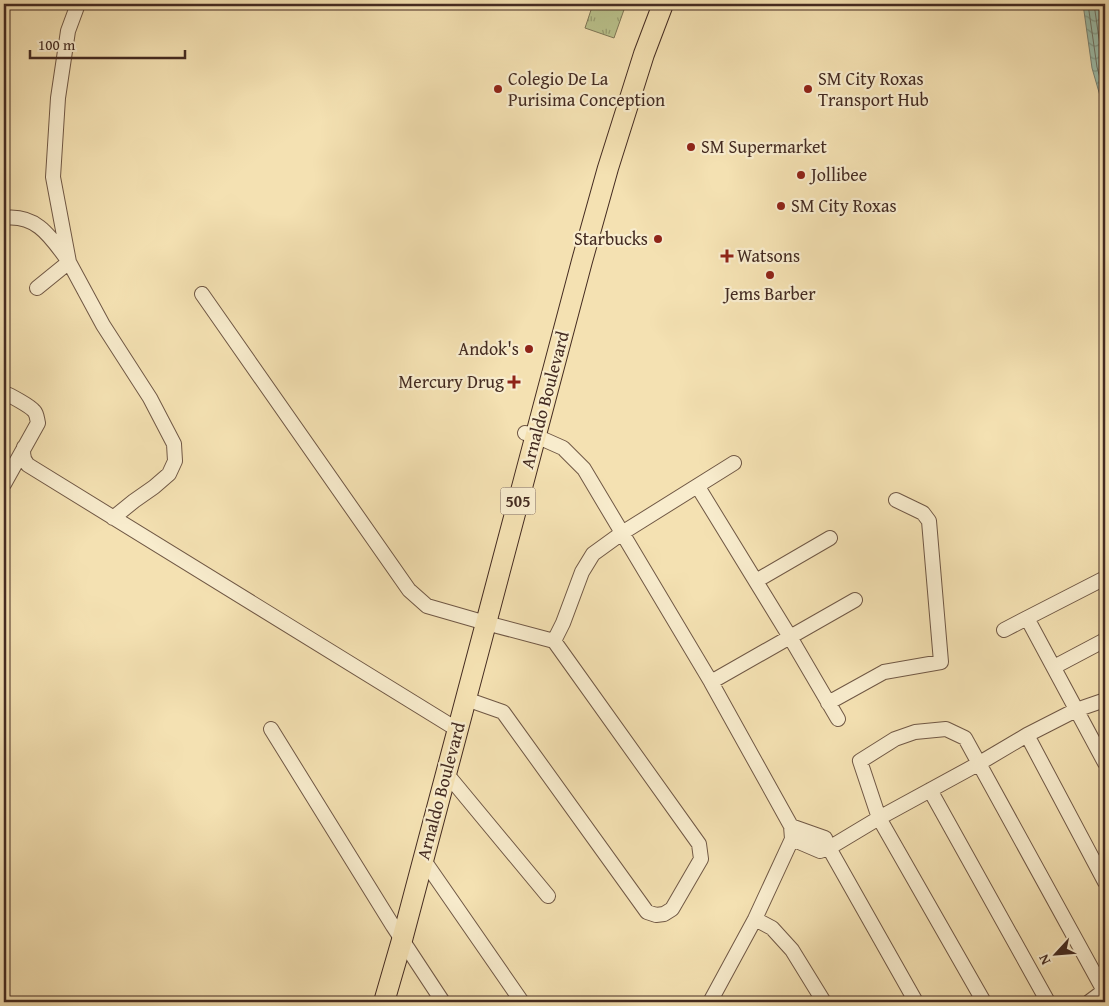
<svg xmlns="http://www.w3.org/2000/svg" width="1109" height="1006" font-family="'Gentium Book Plus',serif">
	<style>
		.grass { fill: url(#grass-tufts); stroke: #7f7757 }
		.water { fill: url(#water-waves); stroke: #798374 }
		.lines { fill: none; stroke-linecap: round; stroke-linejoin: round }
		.shore { stroke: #707466; stroke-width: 1 }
		.minor-casing { stroke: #705845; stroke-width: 16 }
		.highway-casing { stroke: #442b21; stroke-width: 22 }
		.minor { stroke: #f8eccd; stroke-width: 14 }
		.highway { stroke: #f4e1b2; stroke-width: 20 }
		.poi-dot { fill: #8f2418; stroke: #f8eccd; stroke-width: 2 }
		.labels { text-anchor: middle; stroke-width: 4.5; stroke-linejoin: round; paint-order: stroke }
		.shield { fill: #f8eccd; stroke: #7a6555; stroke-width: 1 }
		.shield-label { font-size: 16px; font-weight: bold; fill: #442b21 }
		.poi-label { font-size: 18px; fill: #442b21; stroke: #f8eccd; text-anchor: start }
		.street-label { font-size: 18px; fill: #442b21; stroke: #f8eccd }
	</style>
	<defs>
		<pattern id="grass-tufts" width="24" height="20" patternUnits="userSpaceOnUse" patternTransform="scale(1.25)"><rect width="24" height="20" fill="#bac38d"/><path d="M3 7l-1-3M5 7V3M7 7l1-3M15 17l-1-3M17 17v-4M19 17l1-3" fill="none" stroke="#999f73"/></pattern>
		<pattern id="water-waves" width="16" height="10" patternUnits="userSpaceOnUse" patternTransform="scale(1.25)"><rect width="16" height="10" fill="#9cbeab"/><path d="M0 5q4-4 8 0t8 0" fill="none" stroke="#819b8b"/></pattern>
	</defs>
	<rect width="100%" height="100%" fill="#f4e1b2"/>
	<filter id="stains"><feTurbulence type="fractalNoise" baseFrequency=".004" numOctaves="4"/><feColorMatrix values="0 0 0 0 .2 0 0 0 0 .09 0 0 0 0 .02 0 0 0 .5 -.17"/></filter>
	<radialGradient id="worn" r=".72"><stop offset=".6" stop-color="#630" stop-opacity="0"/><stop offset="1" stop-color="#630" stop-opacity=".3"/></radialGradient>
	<path class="grass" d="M593 4H626L614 38 585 28Z"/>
	<path class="water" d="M1083 4H1105V113L1092 68Z"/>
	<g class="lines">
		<path class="shore" d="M1088 4 1097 67 1105 96
			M1094 4 1103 66 1105 73"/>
		<g class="minor-casing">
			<path id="minor" d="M78 4 68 31 58 98 53 177 69 262 103 325 150 398 174 444 175 461 169 474 154 487 134 501 113 518
				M4 218C36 214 50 236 67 259
				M37 288 69 262
				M202 294 409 590 427 606 486 623 554 641 699 844 701 859 672 909 664 914 656 915 647 912 503 712 466 699
				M4 393C10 395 30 406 34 411 37 414 37 419 38 423L4 484
				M525 433 536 436 563 448 584 469 711 682 791 826 792 839 755 919 710 1002
				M24 447C22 454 23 460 28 465L458 730
				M698 487 790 637 838 719
				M1105 578 1027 618 1105 763
				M756 581 830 538
				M1004 630 1027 618
				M554 641 563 623 582 572 593 554 622 533 734 463
				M1054 667 1105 640
				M711 682 855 600
				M828 703 884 672 941 662 929 521 923 513 896 500
				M271 729 393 926 443 1002
				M1027 735 1105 882
				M446 773 548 896
				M930 790 1048 1002
				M791 826 825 838 829 848 820 851 792 839
				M423 859 522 1002
				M755 919 772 928 792 950 824 1002
				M916 1002 829 848 879 818 978 764 1027 735 1076 710 1105 700
				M984 1002 879 818 860 761 895 739 915 732 946 729 965 738 1104 991
				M1089 1002 1105 990"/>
		</g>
		<g class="highway-casing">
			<path id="highway" d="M384 1002 402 940 582 261 608 168 644 54 663 4"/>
		</g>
		<use href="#minor" class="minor"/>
		<use href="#highway" class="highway"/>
	</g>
	<g class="poi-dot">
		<circle cx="498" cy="89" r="5"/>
		<circle cx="808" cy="89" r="5"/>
		<circle cx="691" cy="147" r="5"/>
		<circle cx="801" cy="175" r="5"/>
		<circle cx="781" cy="206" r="5"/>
		<circle cx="658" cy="239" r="5"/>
		<path d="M724.5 248.5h5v5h5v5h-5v5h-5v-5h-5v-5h5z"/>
		<circle cx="770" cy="275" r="5"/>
		<circle cx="529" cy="349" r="5"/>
		<path d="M511.5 374.5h5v5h5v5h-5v5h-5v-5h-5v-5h5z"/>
	</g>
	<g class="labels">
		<rect class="shield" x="500.5" y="487.5" width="35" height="27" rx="4"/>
		<g class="shield-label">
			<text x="518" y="507">505</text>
		</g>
		<g class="poi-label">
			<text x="508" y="85">Colegio De La<tspan x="508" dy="21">Purisima Conception</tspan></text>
			<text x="818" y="85">SM City Roxas<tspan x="818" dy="21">Transport Hub</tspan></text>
			<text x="701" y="153">SM Supermarket</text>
			<text x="811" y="181">Jollibee</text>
			<text x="791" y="212">SM City Roxas</text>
			<text x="648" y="245" text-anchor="end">Starbucks</text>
			<text x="737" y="262">Watsons</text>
			<text x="770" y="300" text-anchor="middle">Jems Barber</text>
			<text x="519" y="355" text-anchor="end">Andok's</text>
			<text x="504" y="388" text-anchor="end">Mercury Drug</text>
		</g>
		<g class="street-label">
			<text transform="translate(545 400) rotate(-75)" y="6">Arnaldo Boulevard</text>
			<text transform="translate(441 791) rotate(-75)" y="6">Arnaldo Boulevard</text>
		</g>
	</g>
	<rect width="1109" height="1006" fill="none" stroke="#f4e1b2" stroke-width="20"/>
	<rect x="5" y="5" width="1099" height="996" fill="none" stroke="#442b21" stroke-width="2.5"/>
	<rect x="10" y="10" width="1089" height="986" fill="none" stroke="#442b21"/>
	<g transform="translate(1056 954) rotate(244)" stroke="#f8eccd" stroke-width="4" paint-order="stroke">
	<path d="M0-4L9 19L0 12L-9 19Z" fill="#442b21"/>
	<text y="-8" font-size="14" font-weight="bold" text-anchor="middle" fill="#442b21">N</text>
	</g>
	<path d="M30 50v8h155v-8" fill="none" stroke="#442b21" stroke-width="2.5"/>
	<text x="38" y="50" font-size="15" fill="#442b21" stroke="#f8eccd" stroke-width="4" paint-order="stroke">100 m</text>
	<rect width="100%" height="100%" filter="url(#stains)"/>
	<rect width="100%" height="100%" fill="url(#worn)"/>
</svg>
